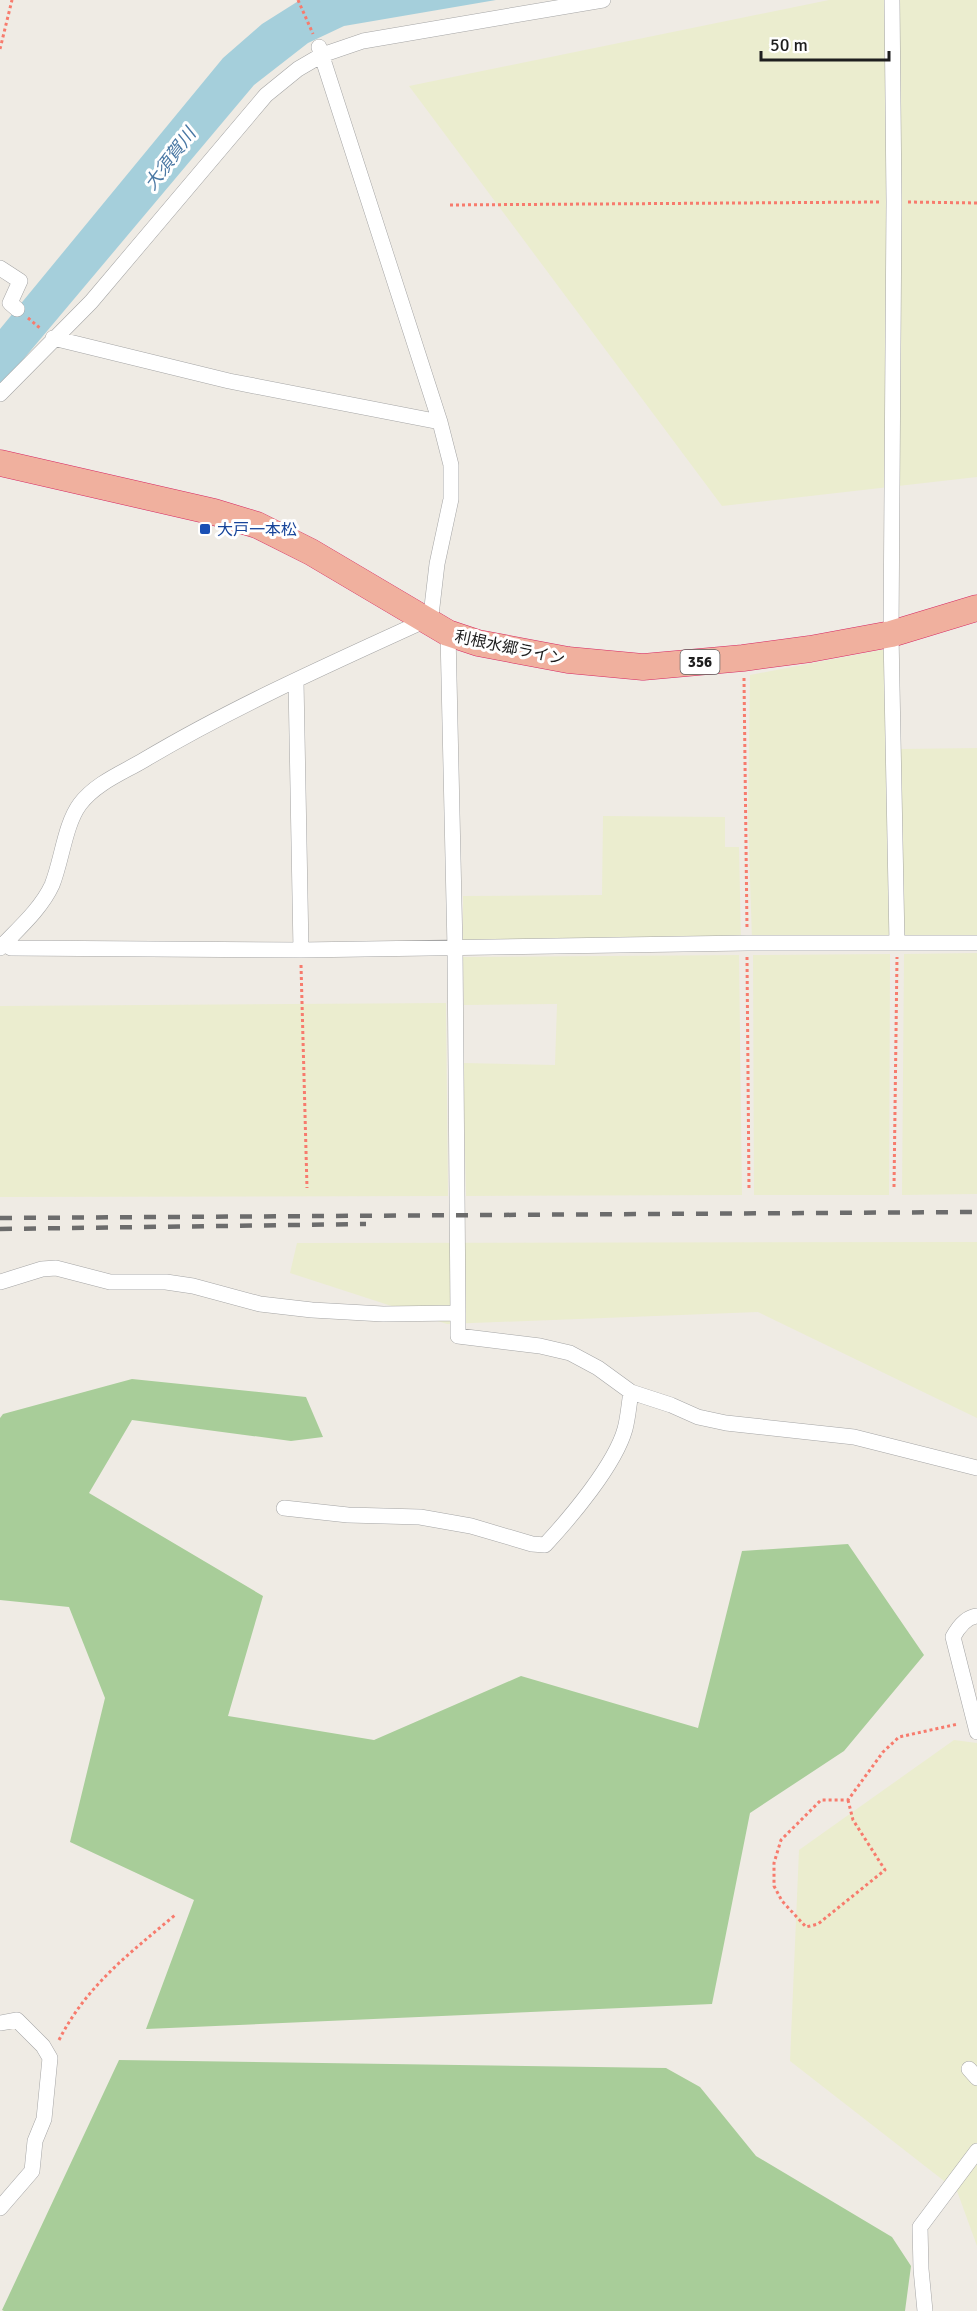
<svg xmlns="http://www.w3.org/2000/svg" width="977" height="2311" font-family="Signika,'Noto Sans JP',sans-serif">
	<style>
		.farmland { fill: #ebedcf }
		.forest { fill: #a8cd99 }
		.water { fill: #a5cfdb }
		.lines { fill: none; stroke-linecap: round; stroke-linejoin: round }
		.minor-casing { stroke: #a5a5a5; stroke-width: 16 }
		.trunk-casing { stroke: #d62863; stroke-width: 27 }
		.path { stroke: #f77b6d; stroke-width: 3; stroke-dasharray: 3 3; stroke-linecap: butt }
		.minor { stroke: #fff; stroke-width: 15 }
		.trunk { stroke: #f0b09e; stroke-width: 26 }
		.rail { stroke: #6c6c6c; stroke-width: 4.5; stroke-dasharray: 12 12; stroke-linecap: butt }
		.transit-dot { fill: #1a4fb4; stroke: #fff; stroke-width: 2 }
		.labels { text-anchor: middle; stroke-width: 6; stroke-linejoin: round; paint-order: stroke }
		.shield { fill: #fff; stroke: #626262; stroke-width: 1.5 }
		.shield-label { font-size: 15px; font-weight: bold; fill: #1e1e1e }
		.transit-label { font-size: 16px; fill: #164399; stroke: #fff; text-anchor: start }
		.street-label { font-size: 16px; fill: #1e1e1e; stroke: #fff }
		.water-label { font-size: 18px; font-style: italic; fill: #4977a3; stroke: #fff }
	</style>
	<rect width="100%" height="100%" fill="#efebe4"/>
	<path class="farmland" d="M829 0H977V477L722 506 409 86Z
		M886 649 891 938 752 940 748 817 750 675Z
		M977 748V939H901L900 749Z
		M603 816 725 817V847H739L741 940 463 943V896L602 895Z
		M977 953V1194L902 1195 904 954Z
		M890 954 889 1195H754L753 955Z
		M739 955 742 1195 466 1196 463 1063 555 1065 557 1004 464 1005 463 957Z
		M446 1003 448 1196 0 1197V1006Z
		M977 1242V1418L758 1312 447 1324 290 1273 297 1243Z
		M954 1740 977 1743V2246L957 2191 790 2061 799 1850Z"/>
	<path class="forest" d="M132 1379 306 1397 323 1437 291 1441 132 1420 89 1493 263 1596 228 1716 374 1740 521 1676 698 1728 742 1551 848 1544 924 1655 844 1751 750 1813 712 2004 146 2029 194 1900 70 1842 105 1698 69 1607 0 1600V1418L3 1414Z
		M119 2060 666 2068 700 2087 756 2156 892 2237 911 2266 905 2311H4L2 2310Z"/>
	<path class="water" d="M300 0H496L344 26 308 43 254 85 0 387V329L223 58 262 24Z"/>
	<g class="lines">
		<g class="minor-casing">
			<path id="minor" d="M892 0 894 202 891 634 897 943
				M319 47 440 422 451 465V499L437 564 430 624
				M0 268 20 281 10 303 17 309
				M53 338 229 381 440 422
				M0 394 91 302 266 95 298 69 322 55 363 41 603 0
				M296 681 301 950
				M4 944 11 948 301 950 747 943H977
				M0 948C18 929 41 909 52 885 62 860 65 824 80 804 96 783 122 773 144 760 233 707 330 664 424 621
				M0 1282 42 1269 56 1268 110 1282H166L193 1286 260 1304 312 1310 383 1314 458 1313 455 948 448 633
				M458 1313V1336L540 1346 570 1353 598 1368 631 1392 671 1405 698 1417 726 1423 854 1437 977 1468
				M284 1508 348 1515 420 1517 471 1526 532 1544 545 1545C570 1518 615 1465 625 1429 628 1418 629 1404 631 1392
				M977 1616C966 1617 958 1628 953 1637L977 1732
				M0 2023 17 2020 43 2046 50 2058 44 2119 35 2141 32 2171 0 2208
				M969 2069 977 2078
				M925 2311 921 2269 920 2227 977 2151"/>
		</g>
		<g class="trunk-casing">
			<path id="trunk" d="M0 463 214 512 257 525 311 552 448 633 478 643 568 660 643 667 743 658 810 649 891 634 977 608"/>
		</g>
		<path class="path" d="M298 0 313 34
			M0 49 12 0
			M908 202 977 203
			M450 205 880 202
			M28 318 41 329
			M744 678 747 929
			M747 957 749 1190
			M301 965 307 1188
			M894 1187 897 957
			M848 1800 853 1820 885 1870 818 1924 806 1927 782 1901 774 1886V1863L781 1840 821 1800H848L883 1752 899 1737 958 1724
			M59 2040C87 1985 129 1954 175 1915"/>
		<use href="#minor" class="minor"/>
		<use href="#trunk" class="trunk"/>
		<path class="rail" d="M0 1218 977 1212
			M0 1229 366 1224"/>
	</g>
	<rect class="transit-dot" x="199" y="523" width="12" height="12" rx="3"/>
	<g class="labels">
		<rect class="shield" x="680.5" y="650" width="39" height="24" rx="4.5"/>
		<g class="shield-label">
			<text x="700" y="667">356</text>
		</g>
		<g class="transit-label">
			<text x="217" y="535">大戸一本松</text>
		</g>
		<g class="street-label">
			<text transform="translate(510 647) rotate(12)" y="6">利根水郷ライン</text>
		</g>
		<g class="water-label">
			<text transform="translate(170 159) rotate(-53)" y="6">大須賀川</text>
		</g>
	</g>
	<path d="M761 51v9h128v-9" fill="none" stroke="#1e1e1e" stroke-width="3"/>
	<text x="770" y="51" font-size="18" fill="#1e1e1e" stroke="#ffffff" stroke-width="4.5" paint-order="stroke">50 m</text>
</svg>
